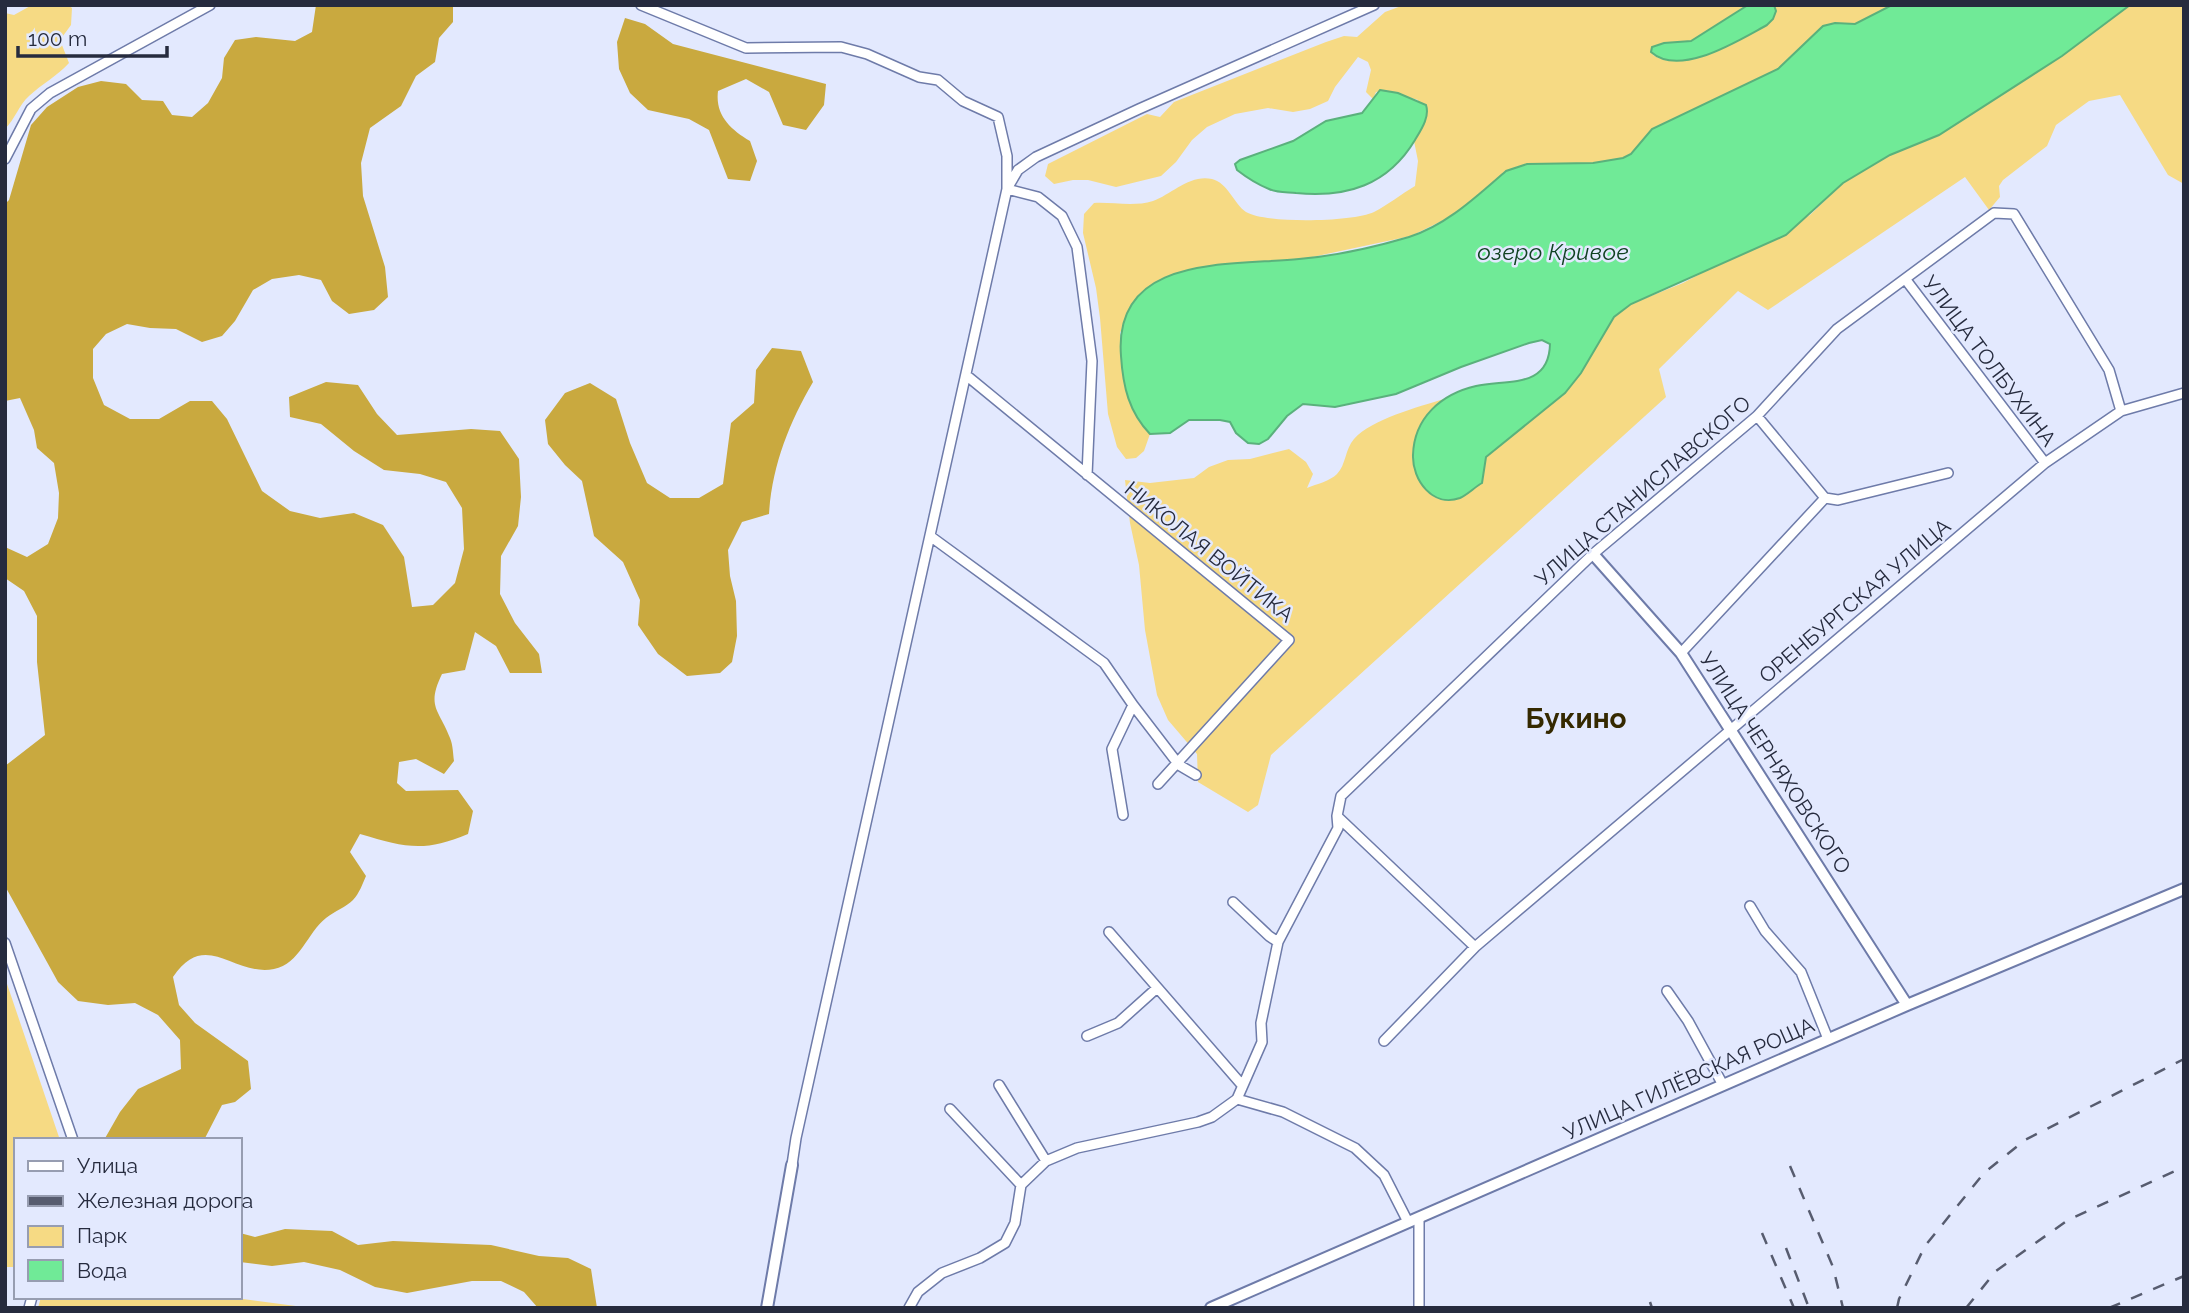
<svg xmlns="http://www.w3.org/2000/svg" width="2189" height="1313" font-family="Raleway,sans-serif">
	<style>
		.green { fill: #f6da84 }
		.forest { fill: #c9a93f }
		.water { fill: #70ea97; stroke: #5ab17c; stroke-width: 2 }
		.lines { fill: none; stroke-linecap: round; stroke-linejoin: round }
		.minor-casing { stroke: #6e7ba9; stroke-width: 12 }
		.tertiary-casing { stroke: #6e7ba9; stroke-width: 14 }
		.minor { stroke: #fff; stroke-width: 9 }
		.tertiary { stroke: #fff; stroke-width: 10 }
		.rail { stroke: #575c6f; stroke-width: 2.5; stroke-dasharray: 12 12; stroke-linecap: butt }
		.labels { text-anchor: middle; stroke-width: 5; stroke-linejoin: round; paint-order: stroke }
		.street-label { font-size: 21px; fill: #262b3e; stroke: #e3e9fe }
		.water-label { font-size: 23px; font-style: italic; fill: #104222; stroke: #e3e9fe }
		.district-label { font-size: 28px; font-weight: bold; fill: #352900; stroke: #e3e9fe }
	</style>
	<rect width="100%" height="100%" fill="#e3e9fe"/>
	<path class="green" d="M32 5H68L72 8 71 25 60 40 69 63C57 76 42 84 29 96 19 105 15 119 5 129V13L14 15Z
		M1404 5H1748L1691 41 1664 43 1652 47 1653 55C1685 75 1738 40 1767 25L1773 19 1776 11 1774 5H1892L1855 24 1835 23 1823 26 1778 69 1652 129 1631 154 1623 158 1593 163 1527 164 1516 167 1452 216 1411 236 1303 259 1200 268 1120 332C1122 370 1123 405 1150 434L1144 451 1136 458 1126 459 1117 447 1108 414 1100 318 1096 288 1083 233 1084 214 1094 203C1113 202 1134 207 1153 201 1172 194 1190 174 1212 179 1228 183 1234 204 1246 212 1266 224 1353 222 1374 212 1388 205 1401 194 1415 186L1418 161 1414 141 1422 129 1418 100 1385 90 1376 92 1373 99 1366 92 1371 70 1368 62 1358 57 1335 87 1328 101 1310 109 1293 112 1268 108 1235 114 1207 127 1192 140 1176 162 1161 176 1116 187 1088 180H1073L1054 184 1045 176 1048 164 1147 114 1160 117 1174 102 1326 42 1344 36 1357 37 1385 12Z
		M2130 5H2184V184L2168 175 2120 95 2089 101 2056 125 2047 146 2003 180 1999 186 2000 197 1989 210 1965 177 1768 310 1738 291 1659 369 1666 397 1271 755 1258 805 1248 812 1198 782 1197 754 1168 720 1157 695 1145 630 1139 565 1130 523 1125 480 1150 483 1194 478 1209 467 1228 460 1250 459 1289 449 1306 462 1313 474 1307 488C1317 484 1330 481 1337 474 1346 465 1345 449 1354 439 1372 419 1418 407 1444 399L1427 414 1482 483 1486 457 1565 393 1581 373 1614 317 1631 304 1683 283 1810 215 1843 183 1890 155 1939 135 2062 56Z
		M5 978 60 1140H16V1267H5Z
		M41 1297H228L311 1308H38Z"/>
	<path class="forest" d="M316 5H453V22L439 38 435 62 416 76 401 106 370 128 361 163 363 196 385 267 388 297 374 310 349 314 332 301 321 280 299 275 272 279 253 290 235 321 222 336 202 342 176 329 150 328 127 324 106 334 93 349V378L104 405 130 419H159L190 401H212L227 419 262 491 290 511 320 518 354 513 383 525 404 557 412 607 433 605 455 583 464 549 462 508 446 482 420 474 384 470 354 451 321 424 290 417 289 397 326 382 358 385 377 414 397 435 471 429 500 431 519 459 521 497 518 526 501 556 500 594 515 623 539 654 542 673H510L496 646 475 632 465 670 442 674C426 707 439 709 450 738 453 745 453 754 454 761L444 774 416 759 399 762 397 783 406 791 458 790 473 811 468 834C423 853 405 847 360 834L350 852 366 876C363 883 359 894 353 900 346 907 335 911 326 918 307 933 300 964 274 969 233 977 206 928 173 977L179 1005 195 1023 248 1061 251 1089 235 1102 222 1105 204 1140H104L120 1112 138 1089 181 1069 180 1040 158 1015 135 1003 108 1005 78 1001 58 982 5 886V766L45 735 37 662V616L24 591 5 578V547L27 557 48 544 58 518 59 493 54 463 37 448 34 430 20 398 5 401V204L9 200 31 125 47 107 78 87 101 81 126 84 142 100 163 101 172 115 192 117 208 103 222 78 224 58 235 40 256 37 295 41 312 32Z
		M625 18 645 24 673 44 826 84 824 105 806 130 783 125 769 92 746 79 718 91C715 115 730 129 750 141L757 161 750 181 728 179 709 130 689 119 648 110 630 93 619 69 617 42Z
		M772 348 801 351 813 382C789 423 772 466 769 514L742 522 728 550 730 576 736 601 737 636 732 662 720 673 687 676 658 654 638 625 640 600 623 562 594 536 582 481 565 465 548 444 545 420 565 393 590 383 616 399 630 443 647 483 670 498H699L723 484 731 423 754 403 756 370Z
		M285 1229 332 1231 358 1245 393 1241 491 1245 539 1256 568 1258 591 1269 597 1308H538L524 1292 501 1281H472L407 1293 375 1287 340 1270 304 1262 272 1266 240 1262V1233L255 1237Z"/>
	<path class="water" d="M1748 5H1774L1776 11 1773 19 1767 25C1739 40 1680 78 1651 52L1652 47 1664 43 1691 41Z
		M1892 5H2130L2062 56 1939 135 1890 155 1843 183 1786 235 1631 304 1614 317 1581 373 1565 393 1486 457 1482 483C1475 487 1467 495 1460 498 1433 508 1412 480 1413 455 1414 418 1441 394 1476 386 1505 379 1549 390 1550 344L1542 340 1529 343 1461 367 1396 394 1335 407 1303 404 1287 416 1268 439 1259 444 1248 443 1236 433 1230 422 1220 420H1189L1170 433 1150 434C1129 412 1123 387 1121 356 1113 254 1229 266 1299 259 1335 256 1375 247 1409 237 1447 225 1477 196 1506 171L1527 164 1593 163 1623 158 1631 154 1652 129 1778 69 1823 26 1835 23 1855 24Z
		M1380 90 1398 93 1426 105C1430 117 1421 130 1415 140 1388 185 1347 198 1296 193 1288 192 1277 193 1269 189 1259 185 1246 177 1237 170L1235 164 1240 160 1293 141 1326 121 1362 113Z"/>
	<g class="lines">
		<g class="minor-casing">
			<path id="minor" d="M641 5 746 48 841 47 867 54 919 77 938 80 963 101 998 117 1007 156V189L796 1138 792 1165
				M5 159 31 109 50 93 210 5
				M1008 187 1018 170 1036 157 1139 109 1374 5
				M1007 189 1038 197 1062 216 1077 247 1092 361 1087 475
				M1906 280 2045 463
				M966 375 1289 640 1158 784
				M1825 498 1838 500 1948 473
				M930 536 1104 663 1133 705 1112 749 1123 815
				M1681 653 1825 498 1757 416
				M1133 705 1179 765 1196 775
				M1337 816 1475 947
				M1233 902 1269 936 1278 942
				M1750 906 1765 931 1801 972 1828 1039
				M1109 932 1242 1085
				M5 943 73 1140
				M1667 991 1688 1021 1723 1085
				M1087 1036 1118 1023 1157 988
				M1384 1041 1475 947 2045 463 2121 411 2184 393
				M999 1085 1046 1161
				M1237 1099 1283 1112 1355 1148 1384 1175 1408 1222
				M950 1109 1021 1185
				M1419 1218V1308
				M29 1308 32 1297
				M909 1308 918 1292 942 1273 980 1258 1005 1243 1015 1223 1021 1185 1046 1161 1077 1148 1198 1122 1212 1117 1237 1099 1262 1042 1261 1023 1278 942 1338 828 1337 816 1341 796 1593 554 1757 416 1837 329 1994 213 2014 214 2109 370 2121 411"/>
		</g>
		<g class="tertiary-casing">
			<path id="tertiary" d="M1593 554 1681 653 1907 1005
				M767 1308 792 1165
				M1211 1308 1907 1005 2184 889"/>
		</g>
		<use href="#minor" class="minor"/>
		<use href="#tertiary" class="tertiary"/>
		<path class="rail" d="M1790 1166 1833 1267 1843 1308
			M1762 1233 1794 1308
			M1786 1248 1809 1308
			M1650 1302 1652 1308
			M1897 1308 1899 1299 1925 1246 1984 1173 2025 1140 2184 1059
			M1966 1308 1996 1271 2068 1220 2184 1167
			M2109 1308 2184 1276"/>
	</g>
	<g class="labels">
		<g class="street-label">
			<text transform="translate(1989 361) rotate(53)" y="7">УЛИЦА ТОЛБУХИНА</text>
			<text transform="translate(1643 491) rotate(-41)" y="7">УЛИЦА СТАНИСЛАВСКОГО</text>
			<text transform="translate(1209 552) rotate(39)" y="7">НИКОЛАЯ ВОЙТИКА</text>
			<text transform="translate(1855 601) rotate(-40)" y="7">ОРЕНБУРГСКАЯ УЛИЦА</text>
			<text transform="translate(1775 763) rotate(57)" y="7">УЛИЦА ЧЕРНЯХОВСКОГО</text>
			<text transform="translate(1689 1079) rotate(-24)" y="7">УЛИЦА ГИЛЁВСКАЯ РОЩА</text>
		</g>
		<g class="water-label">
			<text x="1553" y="260">озеро Кривое</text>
		</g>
		<g class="district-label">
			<text x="1576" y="728">Букино</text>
		</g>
	</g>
	<rect width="2189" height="1313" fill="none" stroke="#262b3e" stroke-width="14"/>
	<rect x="14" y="1138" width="228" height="161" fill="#e3e9fe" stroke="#979db1" stroke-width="2"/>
	<rect x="28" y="1161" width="35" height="10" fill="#ffffff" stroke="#979db1" stroke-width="2"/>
	<text x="77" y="1173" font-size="21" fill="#262b3e">Улица</text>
	<rect x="28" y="1196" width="35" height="10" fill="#575c6f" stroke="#979db1" stroke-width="2"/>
	<text x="77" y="1208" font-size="21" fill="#262b3e">Железная дорога</text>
	<rect x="28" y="1226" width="35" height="21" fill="#f6da84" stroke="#979db1" stroke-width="2"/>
	<text x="77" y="1243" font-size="21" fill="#262b3e">Парк</text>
	<rect x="28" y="1260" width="35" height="21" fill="#70ea97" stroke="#979db1" stroke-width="2"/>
	<text x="77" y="1278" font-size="21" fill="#262b3e">Вода</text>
	<path d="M18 46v10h149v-10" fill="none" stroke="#262b3e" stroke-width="3.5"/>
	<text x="28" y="46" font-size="21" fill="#262b3e" stroke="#e3e9fe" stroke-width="5" paint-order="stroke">100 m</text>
</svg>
